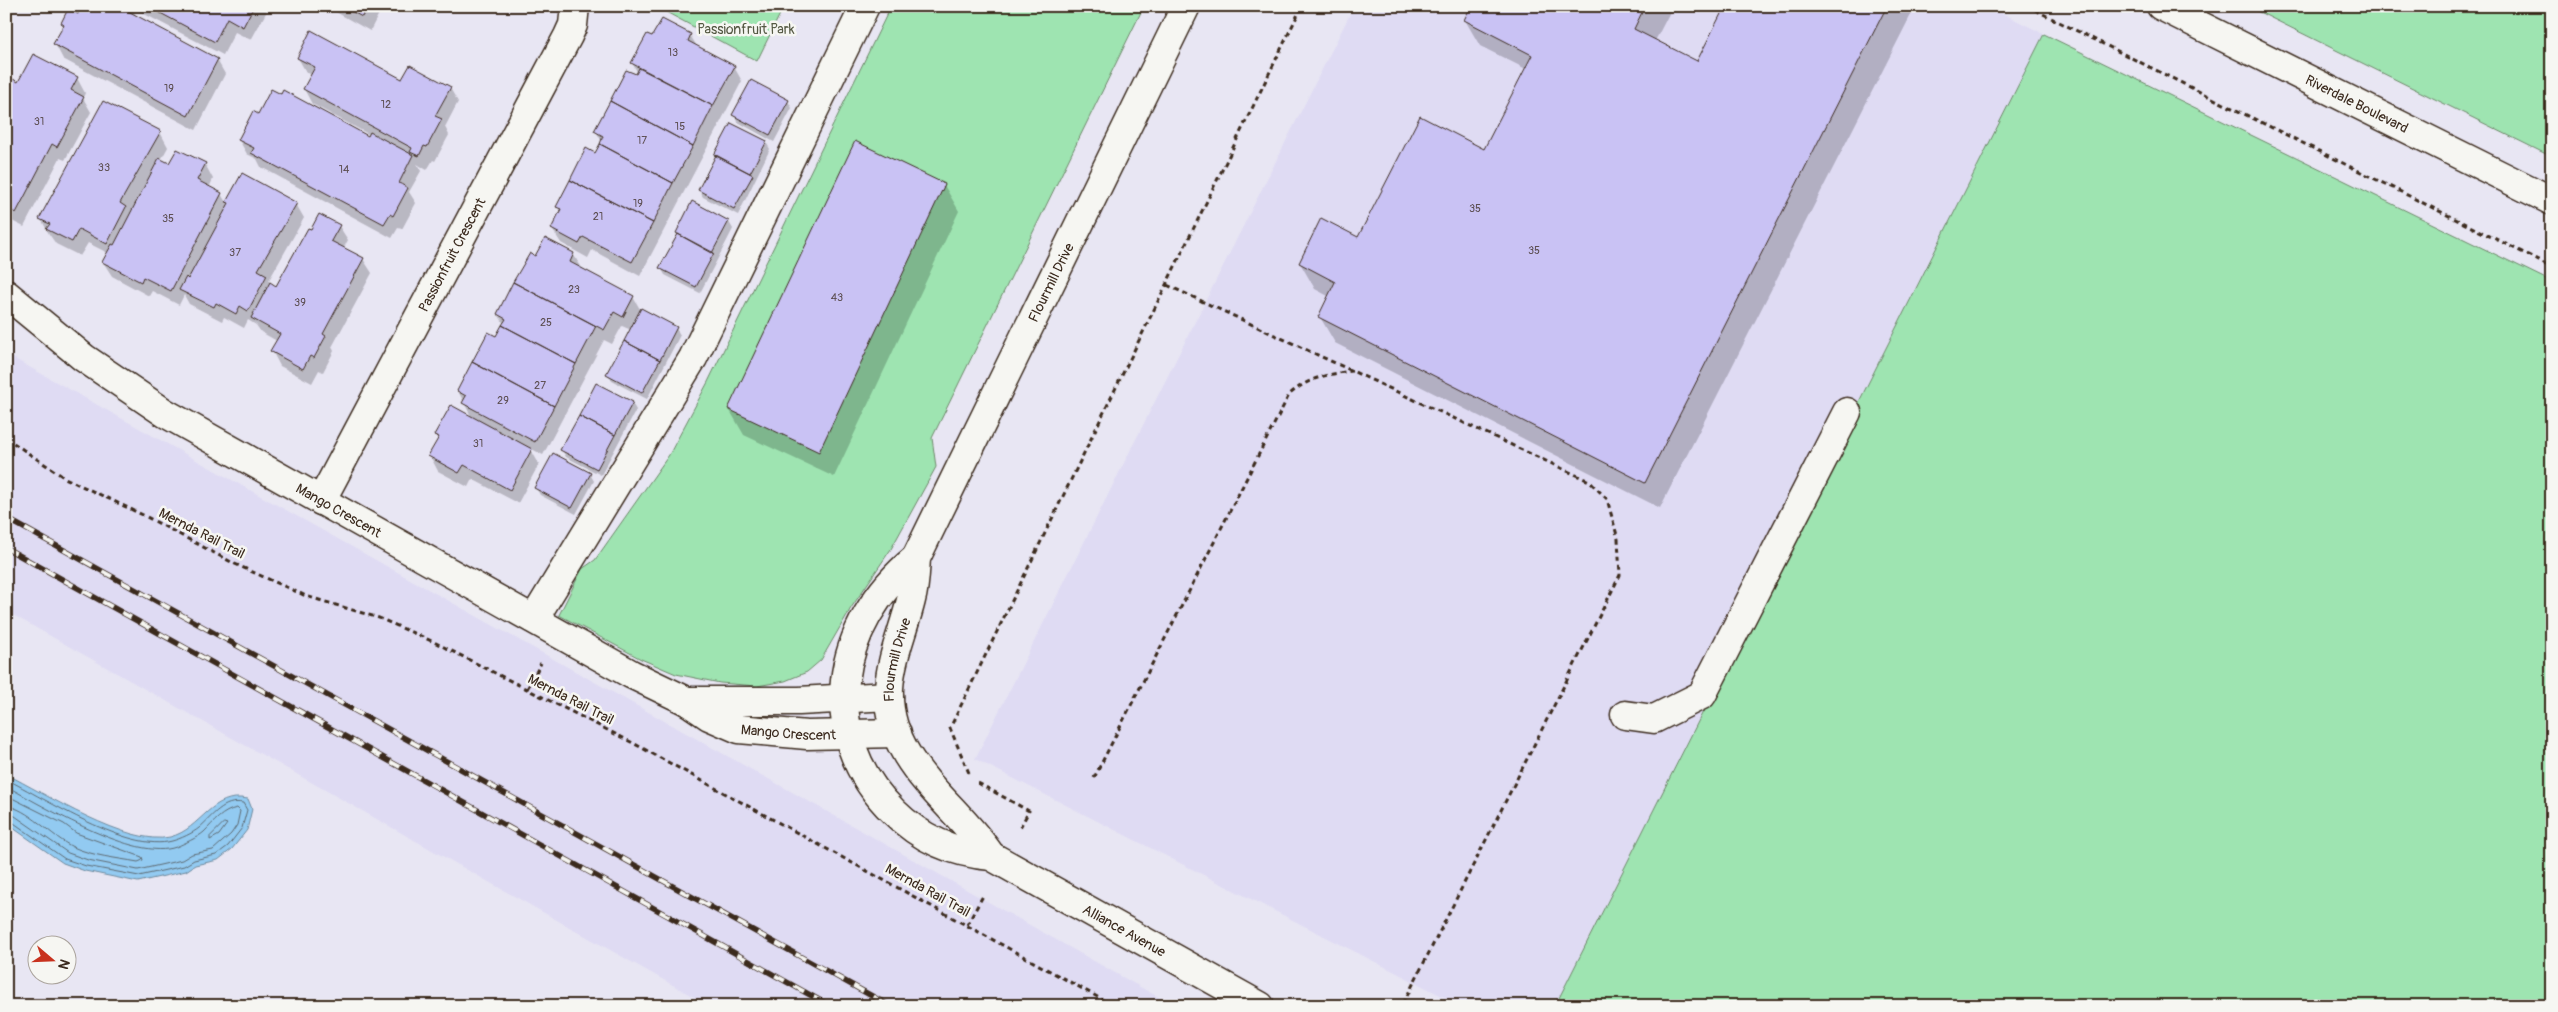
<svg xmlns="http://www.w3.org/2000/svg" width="2558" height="1012" font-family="Pangolin,sans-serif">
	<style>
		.built { fill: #dfdbf3 }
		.green { fill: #9ee4b1; stroke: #6c8768 }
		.water { fill: #92caf1; stroke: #6f8a9d }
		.shadow { fill: #0003 }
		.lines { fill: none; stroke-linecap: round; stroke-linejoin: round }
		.shore { stroke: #5e6a72; stroke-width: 1 }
		.building { fill: #c9c2f4; stroke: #3b2a1e }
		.minor-casing { stroke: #3b2a1e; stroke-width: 31 }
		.path { stroke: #3b2a1e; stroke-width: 3; stroke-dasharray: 5 4; stroke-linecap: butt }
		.minor { stroke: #f6f6f2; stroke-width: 28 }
		.rail-casing { stroke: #3b2a1e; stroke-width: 5.5 }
		.rail { stroke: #f6f6f2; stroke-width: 4; stroke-dasharray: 11; stroke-linecap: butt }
		.labels { text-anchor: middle; stroke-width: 5; stroke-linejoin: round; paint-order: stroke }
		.number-label { font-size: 11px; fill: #5e5054 }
		.park-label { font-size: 14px; fill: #545843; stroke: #f6f6f2 }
		.street-label { font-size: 14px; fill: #3b2a1e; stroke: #f6f6f2 }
	</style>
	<rect width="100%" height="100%" fill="#e8e6f3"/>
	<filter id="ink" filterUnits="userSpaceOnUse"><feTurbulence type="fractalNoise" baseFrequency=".02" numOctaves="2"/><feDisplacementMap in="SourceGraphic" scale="10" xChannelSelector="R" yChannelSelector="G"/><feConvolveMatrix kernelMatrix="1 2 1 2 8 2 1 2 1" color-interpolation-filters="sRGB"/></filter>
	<g filter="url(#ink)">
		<path class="built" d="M1354 6H1988L2044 34 1555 1006H1462L975 759Z
			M6 354 894 849 1174 1006H710L6 611Z"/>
		<path class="green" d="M655 6H784L757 61Z
			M891 6H1144L932 438 936 467 891 549 851 608 821 660 807 672 785 681 757 686 720 683 676 674 641 659 559 615 582 569 595 560 669 455 708 382Z
			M2247 6H2552V157Z
			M2044 34 2552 282V1006H1555Z"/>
		<path class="water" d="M6 774C44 793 129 847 170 837 202 829 211 791 248 799L252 809 247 830 232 849 218 860 195 865 186 871 138 882 85 871 63 863 6 823Z"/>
		<path class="shadow" d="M84 6H264L267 11 251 40 235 32 223 55 131 7 137 17 217 60 225 74 196 130 63 59 55 44 64 27 62 23 78 16Z
			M325 6H383L370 31Z
			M1472 6H1673L1655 41 1697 62 1726 6 1915 7 1660 508 1335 343 1320 317 1330 297 1315 289 1300 263 1358 238 1484 151 1526 69 1480 46 1465 20Z
			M690 35 698 48 734 67 742 81 640 276 592 250 588 258 561 243 552 229 561 213 558 207 602 142 596 131 638 73 632 63 653 38Z
			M298 58 403 81 450 88 458 102 445 127 449 135 435 161 433 160 427 170 417 164 421 171 409 192 416 203 402 229 398 228 392 238 261 167 257 159 247 154 239 140 258 115 369 138 370 135 312 104 304 89 312 75 306 72Z
			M77 78 85 93 83 98 91 112 65 160 60 158 24 227 6 218V94L18 83Z
			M788 101 792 108 774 142 738 122 734 115Z
			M732 124 766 142 770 149 738 215 703 197 699 190Z
			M160 132 168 147 161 160 170 165 205 164 213 179 209 188 221 194 227 204 242 174 296 204 304 218 269 280 271 284 277 287 339 226 348 240 343 249 363 259 372 273 332 347 334 351 323 372 319 370 312 383 280 366 272 351 277 341 261 332 256 325 248 320 244 328 224 317 222 321 189 304 184 295 179 305 152 291 149 296 112 276 103 262 108 253 88 243 80 256 56 244 49 234 41 219Z
			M944 185 959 211 834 477 744 435 729 409Z
			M693 203 729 222 733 229 700 293 665 275 661 268Z
			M573 254 582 268 633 297 640 309 676 328 680 335 647 399 612 381 608 374 631 330 622 326 612 344 604 340 543 455 530 448 539 464 518 503 472 479 468 487 438 471 430 456 439 440 436 435 472 418 458 391 504 324 498 314 531 255 535 257Z
			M632 403 636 410 601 475 566 457 562 450Z
			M590 474 594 481 576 514 540 495 536 488Z"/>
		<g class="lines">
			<path class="shore" d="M6 779C46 799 129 853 172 841 180 839 193 833 199 828 213 816 223 799 243 803L247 810 242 828 228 846 216 855 194 860 184 866 139 876 86 866 65 859 11 821 6 820
				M6 786C43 806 136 862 176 847 185 843 197 838 204 832 214 822 222 811 237 808L240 811 237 825 231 834 213 850 192 854 182 860 138 870 88 860 68 853 15 816 6 813
				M6 795 64 824 76 833 142 857 143 860 138 862C116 858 93 856 73 847 53 838 27 807 6 806
				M224 823 227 824 219 835 210 840V837Z"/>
		</g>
		<path class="building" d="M82 6H131L128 11 218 59 188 116 53 44 64 25 61 23 68 9 78 14Z
			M147 6H254L243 27 227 18 215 42Z
			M342 6H368L362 17Z
			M1471 6H1645L1634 29 1697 61 1725 6H1887L1645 483 1318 317 1335 282 1299 263 1321 218 1358 237 1420 116 1484 149 1532 55 1464 20Z
			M662 19 691 34 688 41 735 66 713 106 631 63 647 34 652 36Z
			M311 30 402 79 410 65 451 87 435 116 442 119 427 147 424 146 419 156 410 152 412 148 303 89 315 67 297 58Z
			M33 54 78 77 71 90 84 97 57 147 52 144 16 213 6 208V92L13 79 18 82Z
			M639 68 713 106 693 146 610 101 626 70 636 74Z
			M751 80 789 100 770 135 732 115Z
			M271 89 281 94 283 90 368 136 370 132 413 155 399 183 408 188 393 216 390 214 384 224 251 153 254 148 238 140 253 111 258 114Z
			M103 101 161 131 120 203 126 207 107 244 79 229 72 242 46 229 50 224 39 219Z
			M610 101 693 146 673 183 600 144 603 136 594 131Z
			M731 123 767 141 750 173 714 155Z
			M855 141 945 184 819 452 728 409Z
			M600 144 673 183 653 223 570 180 586 148 595 153Z
			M177 149 206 163 197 180 222 193 171 291 143 277 141 282 102 262 112 244 114 245 159 158 169 163Z
			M716 155 753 175 734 209 698 190Z
			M242 173 297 203 258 270 267 275 248 311 240 306 236 314 216 303 214 307 179 290 186 277 188 279 229 203 226 202Z
			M570 180 653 223 632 262 583 237 579 244 551 229 561 209 556 207Z
			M692 201 729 221 712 253 676 233Z
			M319 214 340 225 331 241 364 258 323 334 326 336 314 358 310 356 303 369 270 351 280 334 251 318 270 282 276 286 308 228 311 229Z
			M678 234 714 253 696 287 659 268Z
			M545 238 574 253 570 262 634 296 623 317 614 312 604 330 513 282 530 253 535 256Z
			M513 282 596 326 576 364 502 325 506 319 497 314Z
			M641 308 677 327 660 360 624 341Z
			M502 325 576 364 554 406 472 362 488 332 496 336Z
			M624 341 660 360 642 393 606 374Z
			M472 362 554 406 535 442 462 403 466 396 457 391Z
			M596 383 633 402 615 435 579 416Z
			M451 405 532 449 510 490 464 465 459 473 428 456 439 437 434 435Z
			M579 416 615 435 597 469 560 450Z
			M553 453 591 473 572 508 534 488Z"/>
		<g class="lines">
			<g class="minor-casing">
				<g id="minor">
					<path id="s1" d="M2161 6 2552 201"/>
					<path id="s2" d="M6 294 84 358 165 413 631 674 687 701 709 716 739 729 807 735 897 733"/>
					<path id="s3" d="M321 501 568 36 573 25 575 6"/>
					<path id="s4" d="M916 558C835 624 815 735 894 812 921 839 953 853 991 856L1260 1006"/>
					<path d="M534 619 693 358 865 6"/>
					<path d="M687 701H799L889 696"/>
					<path d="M1625 715 1654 719 1702 695 1847 412"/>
					<path id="s5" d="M991 856C955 802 885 762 889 688 891 657 904 629 911 600 915 586 915 572 916 558L1186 6"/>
				</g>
			</g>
			<path class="path" d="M2027 6 2552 267
				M1167 285 1589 481 1607 499 1618 539 1620 575 1402 1006
				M6 438 65 478 143 515 235 564 306 596 379 618 434 642 633 743 1114 1006
				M527 689 541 663
				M969 773 950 728 1302 6
				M1094 778 1289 395C1307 378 1328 374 1352 371
				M978 783 1029 811 1018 831
				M967 925 984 894"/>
			<use href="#minor" class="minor"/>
			<g class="rail-casing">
				<path id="rail" d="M6 518 890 1006
					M6 548 830 1006"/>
			</g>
			<use href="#rail" class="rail"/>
		</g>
	</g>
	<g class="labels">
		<g class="number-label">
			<text x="673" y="56">13</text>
			<text x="169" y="92">19</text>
			<text x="386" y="108">12</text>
			<text x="39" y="125">31</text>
			<text x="680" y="130">15</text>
			<text x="642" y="144">17</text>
			<text x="104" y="171">33</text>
			<text x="344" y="173">14</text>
			<text x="638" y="207">19</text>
			<text x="1475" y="212">35</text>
			<text x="598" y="220">21</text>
			<text x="168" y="222">35</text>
			<text x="1534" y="254">35</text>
			<text x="235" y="256">37</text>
			<text x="574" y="293">23</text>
			<text x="837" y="301">43</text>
			<text x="300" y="306">39</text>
			<text x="546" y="326">25</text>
			<text x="540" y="389">27</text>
			<text x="503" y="404">29</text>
			<text x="478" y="447">31</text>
		</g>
		<g class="park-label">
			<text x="746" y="34">Passionfruit Park</text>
		</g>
		<g class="street-label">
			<text dy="5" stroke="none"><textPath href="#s1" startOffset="219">Riverdale Boulevard</textPath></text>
			<text dy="5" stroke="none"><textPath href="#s3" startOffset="279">Passionfruit Crescent</textPath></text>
			<text dy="5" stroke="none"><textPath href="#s5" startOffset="642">Flourmill Drive</textPath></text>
			<text dy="5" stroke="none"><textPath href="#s2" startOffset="398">Mango Crescent</textPath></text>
			<text transform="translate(202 533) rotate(27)" y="5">Mernda Rail Trail</text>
			<text dy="5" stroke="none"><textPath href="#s5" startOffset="231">Flourmill Drive</textPath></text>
			<text transform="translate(571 699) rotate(27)" y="5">Mernda Rail Trail</text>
			<text dy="5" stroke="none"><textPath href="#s2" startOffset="904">Mango Crescent</textPath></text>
			<text transform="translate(928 890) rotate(29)" y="5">Mernda Rail Trail</text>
			<text dy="5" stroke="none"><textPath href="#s4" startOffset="552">Alliance Avenue</textPath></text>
		</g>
	</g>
	<rect width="2558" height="1012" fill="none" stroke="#f6f6f2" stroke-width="25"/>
	<rect x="12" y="12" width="2533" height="987" fill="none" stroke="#3b2a1e" stroke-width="2" filter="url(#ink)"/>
	<g transform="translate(52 960) rotate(109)"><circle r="24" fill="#f6f6f2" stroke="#aba49d"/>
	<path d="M0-4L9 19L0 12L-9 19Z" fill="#c8321e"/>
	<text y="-8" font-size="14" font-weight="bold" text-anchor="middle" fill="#3b2a1e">N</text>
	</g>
</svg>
